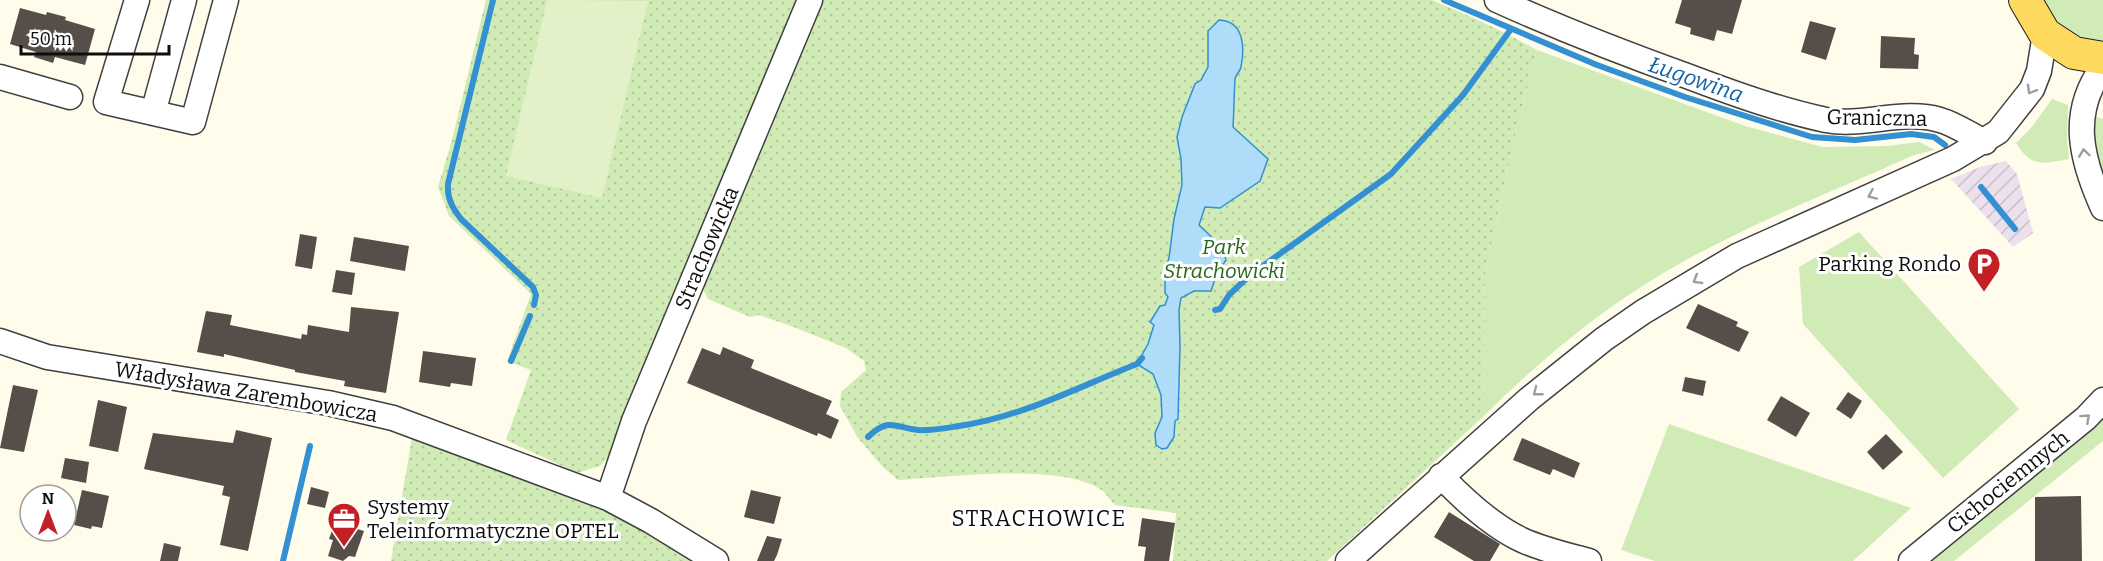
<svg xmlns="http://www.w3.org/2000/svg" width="2103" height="561" font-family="Bitter,serif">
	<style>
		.industrial { fill: url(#industrial-furrows) }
		.grass { fill: #d0ebb5 }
		.park { fill: url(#park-dots) }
		.pitch { fill: #e2f1c7 }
		.water { fill: #afdcf8; stroke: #3390d2; stroke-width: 1.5 }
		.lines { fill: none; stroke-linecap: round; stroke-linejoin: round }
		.stream { stroke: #3390d2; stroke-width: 6 }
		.building { fill: #564e49 }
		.minor-casing { stroke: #404040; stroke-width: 27 }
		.major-casing { stroke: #1e1e1e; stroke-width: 34 }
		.minor { stroke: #fff; stroke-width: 24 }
		.major { stroke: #fdd95e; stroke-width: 32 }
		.oneway { stroke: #9e9e9e }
		.labels { text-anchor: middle; stroke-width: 6; stroke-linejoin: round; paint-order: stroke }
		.street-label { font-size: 21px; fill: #0d0d0d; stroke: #fff }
		.park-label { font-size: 21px; font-style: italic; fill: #29671b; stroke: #fff }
		.poi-label { font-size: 21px; fill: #0d0d0d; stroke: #fff; text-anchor: end }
		.water-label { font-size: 22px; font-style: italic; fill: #1261a3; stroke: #fff }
		.neighbourhood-label { font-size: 22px; letter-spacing: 1.5px; fill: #0d0d0d; stroke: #fff }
	</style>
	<defs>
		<pattern id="industrial-furrows" width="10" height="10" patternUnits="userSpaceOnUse" patternTransform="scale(1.5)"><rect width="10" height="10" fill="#ebe0ec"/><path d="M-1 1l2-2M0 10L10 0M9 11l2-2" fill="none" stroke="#c8bfc9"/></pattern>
		<pattern id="park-dots" width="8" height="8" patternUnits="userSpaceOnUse" patternTransform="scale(1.5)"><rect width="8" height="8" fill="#d0ebb5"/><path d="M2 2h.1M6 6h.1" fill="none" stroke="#b1c89a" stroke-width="1.8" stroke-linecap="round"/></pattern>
	</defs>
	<rect width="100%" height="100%" fill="#fffcec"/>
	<path class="industrial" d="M2006 161 2017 174 2033 233 2013 247 1951 179 1980 167Z"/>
	<path class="grass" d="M2043 0H2103V43C2072 37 2058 28 2043 0Z
		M1537 50 1745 126 1823 147 1887 146 1919 142 1935 150 1914 155C1838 189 1759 220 1686 260 1611 301 1544 356 1484 416L1485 273 1516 132Z
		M2052 99 2068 105 2067 139 2069 159C2042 164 2032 168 2016 143L2031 128Z
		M2094 116 2103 119V182L2094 142Z
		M1859 232 2019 409 1943 478 1803 324 1799 267Z
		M2103 417V441L1954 561H1928L2087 433Z
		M1669 424 1911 508 1853 561H1655L1621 550Z"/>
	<path class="park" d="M486 0H1432C1468 15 1503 31 1537 50L1516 132 1485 273 1484 416 1327 561H1173L1176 513 1115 505C1111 501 1107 495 1103 491 1065 462 947 477 898 480L883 467 858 438 840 406 841 392 866 370 864 361 846 348 791 326 759 315 750 317 708 299 699 281 613 452 600 466 577 473 506 440 531 370 507 361 531 294 449 216 438 187 452 140Z
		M413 432 624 516 699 561H391Z"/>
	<path class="pitch" d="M547 0 648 1 602 198 506 176Z"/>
	<path class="water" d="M1219 20C1244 21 1245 47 1241 67 1240 72 1236 74 1235 79 1234 95 1234 111 1233 127L1268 159 1260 181 1220 208 1205 207 1199 225 1223 248 1226 260 1217 273 1211 291H1194L1181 298 1179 310 1180 346 1178 419 1175 421 1174 437 1167 448 1162 449 1156 445 1155 433 1162 417 1161 395 1153 374 1137 364 1148 344 1154 325 1150 322 1160 306 1165 305 1168 297 1165 293V270L1169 258 1174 219 1182 185 1181 159 1177 137 1182 117 1195 84 1201 80 1208 67V31Z"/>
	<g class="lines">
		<path class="stream" d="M493 0 448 184C447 199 452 207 461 219L533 287 536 295 534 305
			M1444 0 1597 65 1685 97 1812 137 1855 140 1911 134 1934 137 1945 145
			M1981 187 2015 229
			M1215 310 1220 309 1229 295 1249 276 1391 174 1463 95 1511 29
			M511 361 530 316
			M868 437C889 417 893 427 918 430 930 431 946 428 959 426 1022 417 1078 387 1137 364L1142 358
			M283 561 310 446"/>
	</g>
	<path class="building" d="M1682 0H1742L1732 34 1717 30 1714 41 1690 34 1691 28 1675 23Z
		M20 8 46 15 47 12 66 17 65 20 95 29 85 65 55 57 53 63 34 57 36 52 10 44Z
		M1810 21 1836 28 1826 60 1801 52Z
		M1881 36 1915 38 1914 54 1919 55 1918 69 1880 68Z
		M300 234 317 237 312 269 295 266Z
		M354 237 409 246 405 271 350 261Z
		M336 270 355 273 352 295 332 292Z
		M1698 304 1738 322 1736 326 1749 332 1739 352 1686 328Z
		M351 307 399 312 386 393 344 386 345 381 295 372V370L224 354V357L197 352 206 311 232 315 230 325 301 339 302 334 307 335 308 325 349 332Z
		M723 347 754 360 751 368 832 401 826 414 839 420 831 439 818 433 817 436 687 383 702 348 720 355Z
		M423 351 476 358 472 386 451 383 450 387 419 382Z
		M1685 377 1706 381 1703 396 1682 391Z
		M13 385 38 390 24 452 0 448Z
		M1848 392 1862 401 1851 419 1836 409Z
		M1781 396 1810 413 1796 437 1767 420Z
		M98 400 127 407 118 452 89 446Z
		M236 430 272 438 248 551 220 545 230 497 222 495 224 486 144 469 153 433 233 443Z
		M1886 434 1903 452 1883 470 1867 452Z
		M1522 438 1580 463 1574 478 1553 469 1550 475 1513 460Z
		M65 458 89 462 86 483 61 478Z
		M311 487 329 492 325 508 307 504Z
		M82 490 109 496 102 528 92 526 91 529 74 525Z
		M751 490 781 497 774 524 744 517Z
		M2081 496 2082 561H2035V497Z
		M1449 512 1500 544 1490 561H1474L1434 537Z
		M1142 518 1175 523 1169 561H1144L1146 547 1138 546Z
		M335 522 364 531 355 557 349 556 343 561 328 556 333 540 329 539Z
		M767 536 782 539 777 555 774 561H757Z
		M164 543 181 547 178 561H160Z"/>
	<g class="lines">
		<g class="minor-casing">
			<path id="minor" d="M137 0 106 102 193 122 226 0
				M1497 0C1559 28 1623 53 1687 76 1732 93 1779 110 1826 120 1863 127 1903 109 1940 120 1955 124 1970 135 1985 142
				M2103 67C2069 113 2081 159 2103 208
				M0 77 70 97
				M153 113 184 0
				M0 341 47 357 328 403 393 418 608 498 651 521 716 561
				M1441 476C1464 500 1492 526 1522 540 1544 550 1567 555 1589 561
				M608 498 634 421 810 0
				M1348 561 1529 399 1604 339 1643 312 1737 256 1953 159 1998 132 2032 89 2039 71 2045 34
				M1911 561 2086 418 2103 400"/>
		</g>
		<g class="major-casing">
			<path id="major" d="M2025 0 2045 34 2074 53 2103 58"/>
		</g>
		<use href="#minor" class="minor"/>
		<use href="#major" class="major"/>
	</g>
	<defs><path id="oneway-chevron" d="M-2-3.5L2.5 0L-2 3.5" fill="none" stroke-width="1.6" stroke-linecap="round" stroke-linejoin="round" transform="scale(1.5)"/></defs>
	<g class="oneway">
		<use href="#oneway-chevron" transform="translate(2031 90) rotate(120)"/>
		<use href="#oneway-chevron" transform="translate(2084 153) rotate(-98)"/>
		<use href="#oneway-chevron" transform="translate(1872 195) rotate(156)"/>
		<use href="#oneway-chevron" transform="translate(1697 280) rotate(149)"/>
		<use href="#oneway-chevron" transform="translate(1537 392) rotate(142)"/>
		<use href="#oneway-chevron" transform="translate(2086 418) rotate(-42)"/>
	</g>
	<defs>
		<g id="parking-pin" transform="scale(1.725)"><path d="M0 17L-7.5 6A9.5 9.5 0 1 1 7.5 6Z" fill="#c22025" stroke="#fff"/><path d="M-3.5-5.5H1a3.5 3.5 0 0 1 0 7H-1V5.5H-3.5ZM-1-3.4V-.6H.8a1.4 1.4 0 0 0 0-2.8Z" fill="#fff"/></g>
		<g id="office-pin" transform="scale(1.725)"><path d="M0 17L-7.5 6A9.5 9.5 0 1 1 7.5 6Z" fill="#c22025" stroke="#fff"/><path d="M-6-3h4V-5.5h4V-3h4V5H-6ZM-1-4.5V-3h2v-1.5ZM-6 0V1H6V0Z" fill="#fff"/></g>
	</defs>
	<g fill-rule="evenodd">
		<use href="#parking-pin" x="1984" y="264"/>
		<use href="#office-pin" x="344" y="519"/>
	</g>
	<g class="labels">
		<g class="street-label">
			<text transform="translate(1877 118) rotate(1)" y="7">Graniczna</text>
			<text transform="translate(707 248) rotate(-67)" y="7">Strachowicka</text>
			<text transform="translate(246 392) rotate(10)" y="7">Władysława Zarembowicza</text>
			<text transform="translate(2008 482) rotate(-39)" y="7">Cichociemnych</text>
		</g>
		<g class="park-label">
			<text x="1224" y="254">Park<tspan x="1224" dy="24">Strachowicki</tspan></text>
		</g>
		<g class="poi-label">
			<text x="1961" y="271">Parking Rondo</text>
			<text x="367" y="514" text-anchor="start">Systemy<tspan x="367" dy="24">Teleinformatyczne OPTEL</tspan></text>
		</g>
		<g class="water-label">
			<text transform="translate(1696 79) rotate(19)" y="8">Ługowina</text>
		</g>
		<g class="neighbourhood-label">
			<text x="1039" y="526">STRACHOWICE</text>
		</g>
	</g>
	<g transform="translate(48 513)"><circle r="28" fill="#ffffff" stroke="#9e9e9e" stroke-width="1.5"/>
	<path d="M0-4.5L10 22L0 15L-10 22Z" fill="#c22025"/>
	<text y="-9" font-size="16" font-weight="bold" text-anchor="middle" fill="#0d0d0d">N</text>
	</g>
	<path d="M21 45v9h148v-9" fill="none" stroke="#0d0d0d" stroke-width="3"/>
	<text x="30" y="45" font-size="18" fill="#0d0d0d" stroke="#ffffff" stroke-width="4.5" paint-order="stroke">50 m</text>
</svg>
